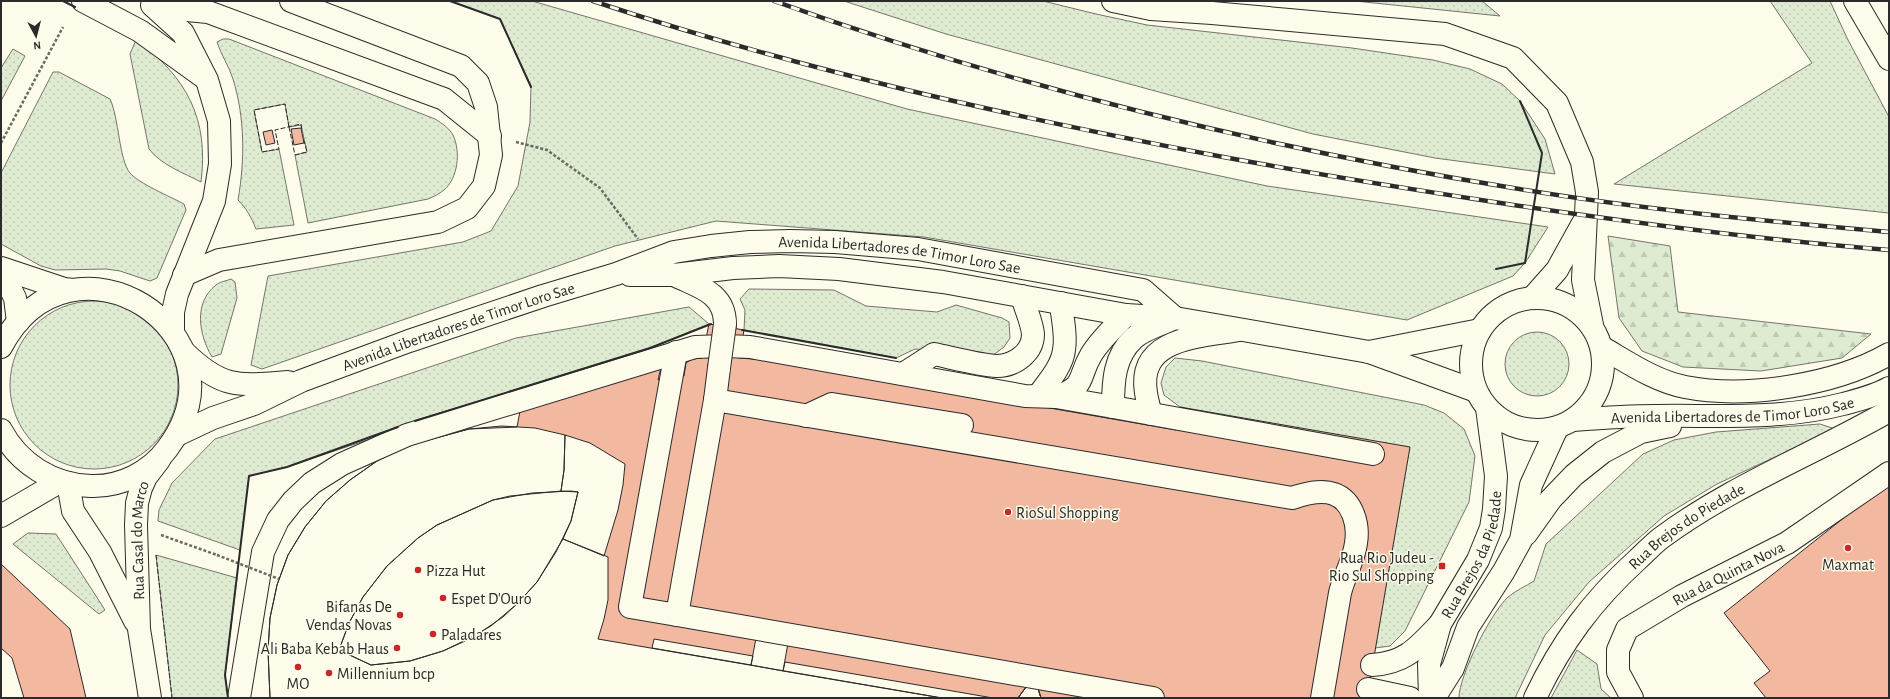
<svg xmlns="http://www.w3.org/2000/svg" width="1890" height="699" font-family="'Alegreya Sans',sans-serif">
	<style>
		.grass { fill: url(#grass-dots); stroke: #74746e }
		.forest { fill: url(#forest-firs); stroke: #74746e }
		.building { fill: #f2b8a0; stroke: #2b2b2b; fill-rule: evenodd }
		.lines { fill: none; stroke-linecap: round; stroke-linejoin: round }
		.minor-casing { stroke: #2b2b2b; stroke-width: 24 }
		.major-casing { stroke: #2b2b2b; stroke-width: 24 }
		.path { stroke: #6a6964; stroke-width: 2.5; stroke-dasharray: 3 2; stroke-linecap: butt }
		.minor { stroke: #fdfbea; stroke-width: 22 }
		.major { stroke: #fdfbea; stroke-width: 22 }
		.rail-casing { stroke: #2b2b2b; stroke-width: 4.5 }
		.rail { stroke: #fdfbea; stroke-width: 3; stroke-dasharray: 9; stroke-linecap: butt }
		.minor-bridge-casing { stroke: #2b2b2b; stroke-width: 24; stroke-linecap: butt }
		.path-bridge { stroke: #6a6964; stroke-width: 2.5; stroke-dasharray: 3 2; stroke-linecap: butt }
		.minor-bridge { stroke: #fdfbea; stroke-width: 22 }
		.fence { stroke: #2b2b2b; stroke-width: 1; stroke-dasharray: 5 2; stroke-linecap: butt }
		.wall { stroke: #2b2b2b; stroke-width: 2 }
		.poi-dot { fill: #c62828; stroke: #fdfbea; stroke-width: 1.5 }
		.labels { text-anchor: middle; stroke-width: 3; stroke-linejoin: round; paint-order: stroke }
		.street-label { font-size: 16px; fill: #2b2b2b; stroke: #fdfbea }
		.poi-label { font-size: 16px; fill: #2b2b2b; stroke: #fdfbea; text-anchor: start }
	</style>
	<defs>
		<pattern id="grass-dots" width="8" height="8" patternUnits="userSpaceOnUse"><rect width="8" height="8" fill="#deebd1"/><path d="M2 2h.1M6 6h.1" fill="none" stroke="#bfcab4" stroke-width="1.8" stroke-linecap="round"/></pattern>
		<pattern id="forest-firs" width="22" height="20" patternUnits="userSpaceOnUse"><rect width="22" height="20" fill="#deebd1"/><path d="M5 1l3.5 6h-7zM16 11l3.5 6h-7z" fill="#bfcab4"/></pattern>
	</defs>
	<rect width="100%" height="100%" fill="#fdfbea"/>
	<path class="grass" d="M450 1H532L907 109 1267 186 1548 227 1525 263 1513 276 1407 320 924 237 716 221 615 246 262 369 251 365 268 276 463 242 491 231 518 186 530 122 531 86 500 19Z
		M844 1H1043L1096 14 1147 25 1352 48 1433 60 1470 69 1502 84 1520 101 1545 139 1555 174 1435 158 1313 134 946 34Z
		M1355 1H1482L1500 16Z
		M1770 1H1830L1847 38 1889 117V213L1614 184 1812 63Z
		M223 39H229L435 119C443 124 449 128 453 135 461 152 458 178 444 190 439 194 433 197 428 199L308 223 295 155 307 152 301 125 289 127 285 104 254 110 262 152 279 149 294 225 256 229C251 217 247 209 238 200 245 160 245 118 233 79 229 66 221 55 217 42Z
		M136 40C187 77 209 119 201 182 184 173 161 165 149 149L130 54Z
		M13 49 25 56 1 101V68Z
		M53 72H59L110 99C119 118 119 160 130 173 138 183 171 197 184 204L186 210 157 278 150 281 120 271 106 269 55 270 41 266 1 244V173Z
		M231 279 235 282 237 298 221 354 212 357C199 335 193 303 216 285 219 282 226 281 231 279Z
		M749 289 834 290 866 306 937 312 956 305 1002 318 1009 322 1010 338 1004 347 992 356 915 349 896 358 744 330 745 310 740 299Z
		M10 385a84 84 0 1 1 168 0a84 84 0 1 1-168 0Z
		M689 307 709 324 650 348 524 387 287 467 249 476 240 550 158 521 159 510 172 483 215 439 516 338Z
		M1505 364a32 32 0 1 1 64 0a32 32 0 1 1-64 0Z
		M1175 358 1202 361 1424 405 1444 413 1464 429 1475 456 1469 502 1405 631 1390 646 1375 648 1180 407 1164 395 1161 383 1166 367Z
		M1820 424 1835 429 1717 484 1664 516 1589 582 1545 635 1515 698H1459C1459 675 1491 613 1508 597 1515 591 1526 586 1534 581L1546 544 1643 454 1674 440 1716 432Z
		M28 533 56 534 105 610 99 614 13 544Z
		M156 555 237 578 225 675 228 698H172Z
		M1577 650 1597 664 1601 689 1611 698H1551Z"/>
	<path class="forest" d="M1608 236 1670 246 1678 312 1871 334 1842 358 1761 371 1683 367 1642 351 1619 318Z"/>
	<path class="building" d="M301 128 304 143 294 145 291 129Z
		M272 130 275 143 266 145 263 132Z
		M709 324 744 330 739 358 779 361 1176 430 1180 407 1410 447 1367 698H1041L1034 676 1018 698H993L785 662 783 671 942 698H270L268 651 270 618 277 585 288 555 305 527 326 501 350 480 377 461 406 446 469 429 517 427 520 411 662 363 658 380 684 376 686 363 692 359 702 358ZM565 435 590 443 625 464 623 485 618 510 604 556 563 539 537 582 518 603 503 617 478 634 443 651 410 661 371 665 339 650 349 623 363 597 387 566 418 538 437 525 493 500 510 496 561 491 564 470ZM654 639 753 656 751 665 652 648Z
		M502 426 535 428 565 435 564 470 561 491 578 492 571 521 563 539 608 557V600L604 619 598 639 942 698H270L268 651 270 618 277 585 288 555 305 527 326 501 350 480 377 461 406 446 469 429Z
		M1889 482V698H1766L1754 683 1770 671 1724 613Z
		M571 491 578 492 575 504 571 521 556 552 537 582 518 603 491 626 463 642 443 651 410 661 371 665 339 650 349 623 363 597 387 566 418 538 437 525 493 500 532 493Z
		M1 564 70 629 86 698H24L12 658 1 648Z
		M756 638 788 643 783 671 751 665Z
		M1034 676 1041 698H1018Z
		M1034 676 1041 698H1018Z"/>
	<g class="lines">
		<g class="minor-casing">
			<g id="minor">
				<path d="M83 1 140 31 205 78"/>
				<path d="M1113 1 1151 9 1212 13 1445 34 1513 58 1557 103 1582 162 1587 192 1583 280 1592 325"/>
				<path d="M152 5 183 33 207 80 219 121 220 164 214 201 177 294 173 312V332"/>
				<path d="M155 7 208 12 444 99 490 136"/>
				<path d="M1 268 64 289 74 290"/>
				<path d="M1 270 15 298 18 322"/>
				<path d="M184 275 219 260 438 222 467 208 484 186 491 155 486 107 478 83 461 66 291 1"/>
				<path d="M674 275C698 287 725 292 725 324"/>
				<path d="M1533 297 1557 270 1583 223"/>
				<path d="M676 352 630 607 677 615"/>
				<path d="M903 374 934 354C953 358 979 365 997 366 1014 366 1033 353 1033 334 1032 322 1025 308 1022 296"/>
				<path d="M1038 396C1047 383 1062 367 1064 350 1067 335 1062 318 1061 303"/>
				<path d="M1056 397C1087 386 1077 379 1091 355 1100 340 1114 327 1126 315"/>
				<path d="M715 400 719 368"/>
				<path d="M1113 407C1113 382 1114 356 1134 338 1144 329 1162 324 1175 318"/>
				<path d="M1151 414C1149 407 1147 400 1146 393 1137 337 1200 337 1239 330"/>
				<path d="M806 416 832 404 962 425"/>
				<path d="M68 483 73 511 100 552 135 621"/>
				<path d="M1 516 61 481"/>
				<path d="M1372 665C1406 663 1418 647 1440 624"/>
				<path d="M1368 689 1410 698"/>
				<path id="s1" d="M150 698 139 629 136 525 137 503 141 488 146 477 159 460"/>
				<path d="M239 698 263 552 278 520 293 501 312 483 342 464 407 435 695 347 726 346 750 347 1025 396 1056 397 1113 407 1373 454"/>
				<path d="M1153 698 677 615 715 400 1292 498C1304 494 1321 489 1334 494 1353 501 1359 525 1356 543 1354 560 1344 576 1340 593 1334 628 1328 663 1322 698"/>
				<path id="s2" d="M1632 698 1618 672V650L1627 629 1682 596 1787 543 1889 473"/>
			</g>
		</g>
		<g class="major-casing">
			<g id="major">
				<path d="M1855 1 1889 59"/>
				<path d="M630 275H674L733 268 779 266 839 269 943 282 1126 315 1175 318 1369 352 1476 391"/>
				<circle cx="1537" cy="364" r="66"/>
				<path d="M1 347C70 215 255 333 167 449 150 472 121 487 91 486 53 485 19 464 1 430"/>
				<path d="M1603 348C1629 363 1655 381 1685 387 1746 399 1835 385 1889 354"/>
				<path d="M184 352C222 389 238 386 288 382"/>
				<path d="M1369 352 1480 330"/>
				<path id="s3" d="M1573 420C1600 418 1628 416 1655 416 1719 415 1781 420 1843 404 1858 400 1875 396 1889 388"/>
				<path id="s4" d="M179 434 213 418 254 404 301 381 409 341 543 296 616 274 674 252 711 246 750 242 790 241 835 242 918 249 1143 290 1175 318"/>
				<path d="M1526 534 1551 499 1574 475 1603 452 1641 432 1670 426"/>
				<path id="s5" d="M1430 698 1429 664 1440 624 1478 560 1491 528 1494 509 1496 476 1487 408"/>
				<path d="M1434 698 1453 668 1468 627 1504 571 1521 540 1531 485 1557 428"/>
				<path id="s6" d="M1535 698C1561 643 1592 601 1637 560 1645 553 1653 544 1661 538 1731 486 1814 454 1889 411"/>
			</g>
		</g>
		<path class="path" d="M516 142 547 150 600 188 638 239
			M1 143 63 27
			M161 535 217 555"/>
		<use href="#minor" class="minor"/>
		<use href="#major" class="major"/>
		<g class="rail-casing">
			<path id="rail" d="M593 1C797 69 1007 116 1218 156 1314 174 1410 189 1507 204 1634 223 1761 240 1889 250
				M774 1C1014 87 1262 147 1513 188 1637 209 1763 221 1889 232"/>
		</g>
		<use href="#rail" class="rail"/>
		<g class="minor-bridge-casing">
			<path id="minor-bridge" d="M719 368 725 324"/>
		</g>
		<path class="path-bridge" d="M217 555 279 579"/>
		<use href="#minor-bridge" class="minor-bridge"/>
		<path class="fence" d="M289 127 295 155 307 152 304 141
			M289 127 285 104 254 110 262 152 279 149 275 130 301 124 302 131
			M156 555 172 698"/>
		<path class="wall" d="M63 1 75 7
			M450 1 500 19 531 87
			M1496 269 1525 263 1542 153 1520 101
			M742 330 896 358
			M415 421 650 348 711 324
			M228 698 225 675 249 476 287 467 398 427"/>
	</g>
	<g class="poi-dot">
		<circle cx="1008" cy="512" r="4"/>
		<circle cx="1848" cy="548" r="4"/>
		<rect x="1438" y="562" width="8" height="8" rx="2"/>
		<circle cx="418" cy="570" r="4"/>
		<circle cx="443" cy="598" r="4"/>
		<circle cx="400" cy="615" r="4"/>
		<circle cx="433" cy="634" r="4"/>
		<circle cx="397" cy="648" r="4"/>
		<circle cx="298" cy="667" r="4"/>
		<circle cx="329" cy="673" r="4"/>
	</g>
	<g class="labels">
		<g class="street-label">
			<text dy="6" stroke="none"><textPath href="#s4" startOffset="755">Avenida Libertadores de Timor Loro Sae</textPath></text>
			<text dy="6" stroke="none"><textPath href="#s4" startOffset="300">Avenida Libertadores de Timor Loro Sae</textPath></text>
			<text dy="6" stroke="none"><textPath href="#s3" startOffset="160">Avenida Libertadores de Timor Loro Sae</textPath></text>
			<text dy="6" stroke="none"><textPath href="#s6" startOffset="233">Rua Brejos do Piedade</textPath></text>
			<text dy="6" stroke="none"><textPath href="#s1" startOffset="159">Rua Casal do Marco</textPath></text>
			<text dy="6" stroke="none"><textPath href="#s5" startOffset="153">Rua Brejos da Piedade</textPath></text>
			<text dy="6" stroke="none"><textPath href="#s2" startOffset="190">Rua da Quinta Nova</textPath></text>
		</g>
		<g class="poi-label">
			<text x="1016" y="518">RioSul Shopping</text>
			<text x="1434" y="563" text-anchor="end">Rua Rio Judeu -<tspan x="1434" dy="18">Rio Sul Shopping</tspan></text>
			<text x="1848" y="570" text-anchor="middle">Maxmat</text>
			<text x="426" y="576">Pizza Hut</text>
			<text x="451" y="604">Espet D'Ouro</text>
			<text x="392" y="612" text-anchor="end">Bifanas De<tspan x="392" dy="18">Vendas Novas</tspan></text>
			<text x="441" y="640">Paladares</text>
			<text x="389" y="654" text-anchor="end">Ali Baba Kebab Haus</text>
			<text x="337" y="679">Millennium bcp</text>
			<text x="298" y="689" text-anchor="middle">MO</text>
		</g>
	</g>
	<rect width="1890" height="699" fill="none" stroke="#2b2b2b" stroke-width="4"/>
	<g transform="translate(36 36) rotate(173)" stroke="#fdfbea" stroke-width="3" paint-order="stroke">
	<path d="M0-3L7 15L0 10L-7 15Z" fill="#2b2b2b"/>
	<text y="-6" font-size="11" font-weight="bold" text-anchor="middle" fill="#2b2b2b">N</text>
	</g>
</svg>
